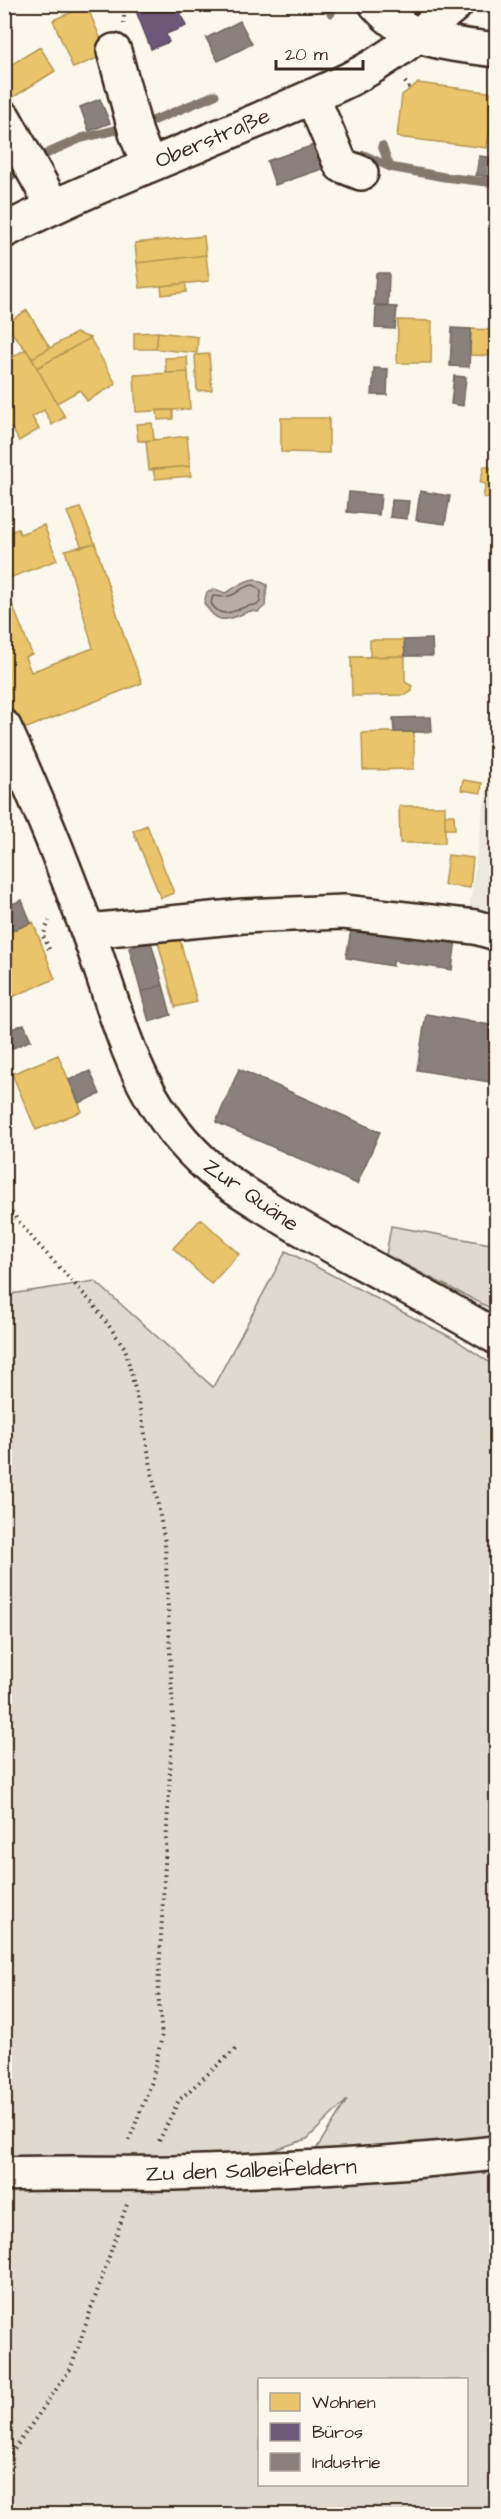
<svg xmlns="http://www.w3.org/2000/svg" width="501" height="2519" font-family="'Architects Daughter',sans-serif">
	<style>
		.built { fill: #ede8dd }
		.green { fill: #dfd9ce; stroke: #8d8276; stroke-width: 1.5; fill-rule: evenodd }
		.water { fill: #b6aea2; stroke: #85796d; stroke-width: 1.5 }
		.homes { fill: #e9c46a; stroke: #b59653; stroke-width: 1.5 }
		.offices { fill: #6d597a; stroke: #5e4b5e; stroke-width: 1.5 }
		.industry { fill: #8a817c; stroke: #726760; stroke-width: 1.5 }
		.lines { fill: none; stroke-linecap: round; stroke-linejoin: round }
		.shore { stroke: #6c5f53; stroke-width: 1.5 }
		.stream { stroke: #85796d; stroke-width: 9 }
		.minor-casing { stroke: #3b2a1e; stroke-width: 38 }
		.major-casing { stroke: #3b2a1e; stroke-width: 38 }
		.path { stroke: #3b2a1e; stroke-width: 4; stroke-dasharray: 1.5 4.5; stroke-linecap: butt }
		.minor { stroke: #fbf7ec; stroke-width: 33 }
		.major { stroke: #fbf7ec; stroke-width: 33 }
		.labels { text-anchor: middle; stroke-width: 6; stroke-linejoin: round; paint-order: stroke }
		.street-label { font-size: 22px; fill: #3b2a1e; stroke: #fbf7ec }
	</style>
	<rect width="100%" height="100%" fill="#fbf7ec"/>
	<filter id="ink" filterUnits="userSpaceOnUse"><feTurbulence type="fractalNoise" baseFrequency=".0167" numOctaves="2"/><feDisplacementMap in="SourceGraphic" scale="12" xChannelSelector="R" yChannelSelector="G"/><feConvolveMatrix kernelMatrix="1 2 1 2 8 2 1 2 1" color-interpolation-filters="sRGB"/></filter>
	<g filter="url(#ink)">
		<path class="built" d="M488 777 496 778V919L469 911Z"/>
		<path class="green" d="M391 1226 496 1245V1311L386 1255Z
			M286 1251 456 1340 496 1367V2514H5V1295L95 1281 213 1387ZM347 2100 315 2151 265 2153 307 2139ZM260 2380H466V2484H260Z"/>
		<path class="water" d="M255 579 267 585 265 606 258 612 250 611C228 619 219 628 204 603L207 592 215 589 225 593C237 588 242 580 255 579Z"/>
		<path class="homes" d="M87 6 107 54 73 68 53 20Z
			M40 47 55 71 9 100 4 94V69Z
			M418 83 495 93 487 148 397 137 402 95Z
			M204 236 206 255 137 263 135 243Z
			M206 255 209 281 140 288 137 263Z
			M186 283V292L162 295 161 286Z
			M27 310 50 348 32 358 5 324Z
			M398 320 432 321 431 363H397Z
			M471 329 496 330V356L470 355Z
			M158 332 156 349H134V333Z
			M158 332 198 337 197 353 156 349Z
			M76 333 90 338 37 368 32 358Z
			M90 338 116 384 87 401 80 390 57 403 37 368Z
			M26 349 65 417 52 425 44 410 32 417 39 429 19 441 12 428 4 432V362Z
			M209 354 212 390 197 391 195 355Z
			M187 357 188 372 166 373 165 358Z
			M188 372 190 409 136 412 134 375Z
			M157 410H173V419L158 420Z
			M281 418H329V453L281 452Z
			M152 423 154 440 138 441 136 424Z
			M187 436 190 466 149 470 146 441Z
			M190 466 191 476 155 479 153 469Z
			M484 466 496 469V500L483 497 486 484 480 483Z
			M80 508 95 543 82 547 67 512Z
			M44 525 57 560 4 580V534L18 529 20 534Z
			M95 543 124 636 142 683 19 731 4 696V596L8 594 32 654 25 657 31 672 93 648 65 550Z
			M370 640H404L405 656 370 657Z
			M405 656V682L412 686V691L406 695 352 696 351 657Z
			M386 732H414V769L363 770 362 733Z
			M463 780 482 783 481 793 461 790Z
			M399 806H445V843H400Z
			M445 815H454L455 829H445Z
			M147 825 174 893 161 898 133 831Z
			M448 855 473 858 470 888 444 885Z
			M33 922 55 979 12 997 4 978V934Z
			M179 937 197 1002 175 1007 158 942Z
			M58 1055 82 1111 36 1130 12 1074Z
			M201 1219 239 1254 211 1284 173 1248Z"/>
		<path class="offices" d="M140 4H177L186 26 166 34 169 42 151 49 134 6Z"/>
		<path class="industry" d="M240 21 252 44 218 61 206 38Z
			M100 99 110 123 89 131 80 107Z
			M317 144 325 168 275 185 267 161Z
			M479 156 496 158V178L476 175Z
			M376 273H389L388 305H374Z
			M376 306 397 307 395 329 375 328Z
			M452 328 471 329 469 367 450 366Z
			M374 368 388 369 387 395H372Z
			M454 376 466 377 463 406 451 404Z
			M420 491 450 496 445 524 416 520Z
			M349 492 381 495 379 515 347 512Z
			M392 500 409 501 407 519 390 517Z
			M432 639 433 656H405L404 640Z
			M431 717 432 732H394L393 718Z
			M22 900 31 923 4 934V907Z
			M352 924 456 939 452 970 393 961V966L346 958Z
			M151 942 163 985 141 992 129 948Z
			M163 985 171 1015 149 1022 141 992Z
			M426 1014 496 1026V1083L417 1070Z
			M24 1024 31 1040 4 1052V1032Z
			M239 1069 380 1132 357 1184 216 1122Z
			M90 1071 100 1094 79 1103 69 1080Z"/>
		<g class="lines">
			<path class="shore" d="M254 585 261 591 260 602 257 605C238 604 224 625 211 603L213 596C240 600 236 586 254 585Z"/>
			<path class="stream" d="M325 4 331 13
				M382 146 390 167 444 177 496 183
				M364 155 390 167
				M4 180 50 152 82 138 150 122 215 95"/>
			<g class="minor-casing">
				<path id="minor" d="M114 51 136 133 148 164
					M312 96 341 165 361 173
					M4 118 53 206
					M4 231C116 174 235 134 348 80 387 61 423 32 456 4
					M4 727C35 794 63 863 88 932 122 1024 133 1102 212 1170 232 1187 257 1201 279 1215 350 1259 425 1294 496 1337
					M88 931 243 916 344 912 475 927 496 933
					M4 2174C61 2172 117 2174 173 2173 281 2170 389 2165 496 2153"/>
			</g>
			<g class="major-casing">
				<path id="major" d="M376 4C410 44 448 43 496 50"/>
			</g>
			<path class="path" d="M124 10V24
				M405 82 410 89
				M49 949 43 936 49 921
				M4 1203 33 1239 93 1304 125 1348 142 1418 165 1543 173 1718 158 1991 162 2036 151 2084 128 2143
				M159 2141 179 2100 238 2047
				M4 2464 71 2368 127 2204"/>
			<use href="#minor" class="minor"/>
			<use href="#major" class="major"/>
		</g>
	</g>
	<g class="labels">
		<g class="street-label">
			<text transform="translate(212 137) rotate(-23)" y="8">Oberstraße</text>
			<text transform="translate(252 1194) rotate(35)" y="8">Zur Quäne</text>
			<text transform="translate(251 2169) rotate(-2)" y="8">Zu den Salbeifeldern</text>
		</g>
	</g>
	<rect width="501" height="2519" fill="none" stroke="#fbf7ec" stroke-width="24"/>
	<rect x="12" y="12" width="477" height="2495" fill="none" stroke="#3b2a1e" stroke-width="2" filter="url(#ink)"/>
	<rect x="258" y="2378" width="210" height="108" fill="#fbf7ec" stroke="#aea59a" stroke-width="1.5"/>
	<rect x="270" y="2393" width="30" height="18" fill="#e9c46a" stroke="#aea59a" stroke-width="1.5"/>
	<text x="312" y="2408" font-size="18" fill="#3b2a1e">Wohnen</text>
	<rect x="270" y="2423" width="30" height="18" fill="#6d597a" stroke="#aea59a" stroke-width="1.5"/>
	<text x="312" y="2438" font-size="18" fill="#3b2a1e">Büros</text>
	<rect x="270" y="2453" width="30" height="18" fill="#8a817c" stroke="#aea59a" stroke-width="1.5"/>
	<text x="312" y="2468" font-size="18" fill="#3b2a1e">Industrie</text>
	<path d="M276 60v9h87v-9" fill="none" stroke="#3b2a1e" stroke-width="3"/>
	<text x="285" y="60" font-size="18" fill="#3b2a1e" stroke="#fbf7ec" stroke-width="4.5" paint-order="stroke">20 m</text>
</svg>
